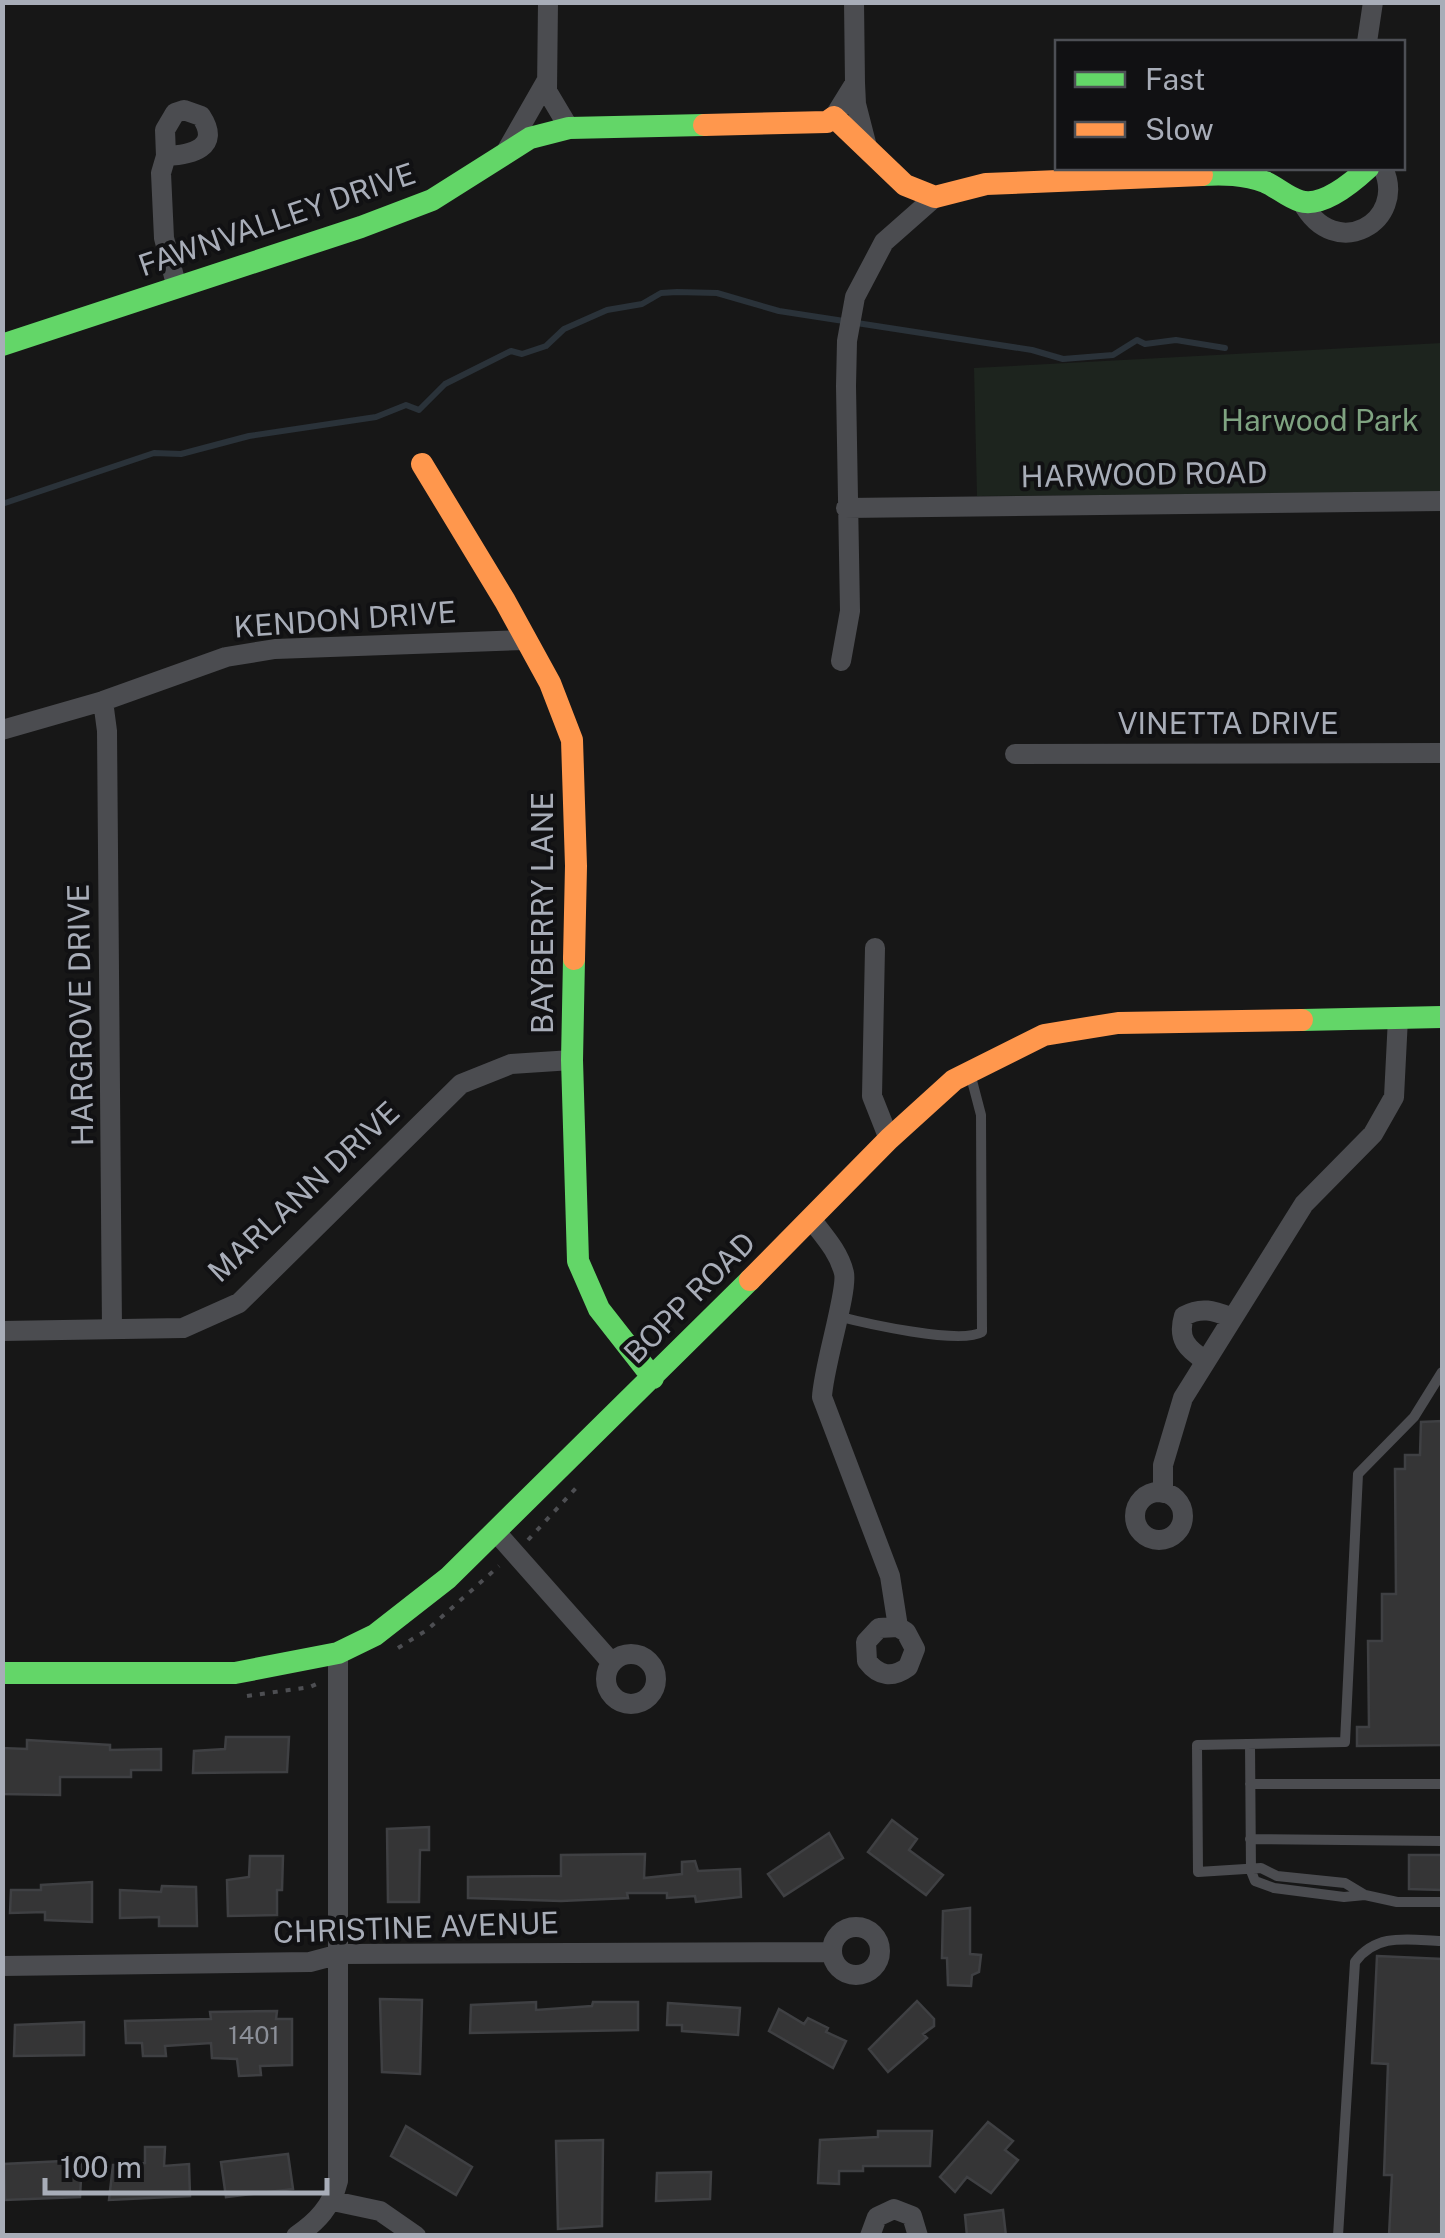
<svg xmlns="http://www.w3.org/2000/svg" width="1445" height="2238" font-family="'Public Sans',sans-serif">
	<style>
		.green { fill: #1d241e }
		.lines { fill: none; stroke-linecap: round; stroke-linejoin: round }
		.stream { stroke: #2a3239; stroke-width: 6 }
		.building { fill: #353536; stroke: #3f4043; stroke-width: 2.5 }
		.path { stroke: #4d4e52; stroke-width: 4; stroke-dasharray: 5 8; stroke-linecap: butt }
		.lane { stroke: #4b4c50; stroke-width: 10 }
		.street { stroke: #4b4c50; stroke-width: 20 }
		.fast { stroke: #63d668; stroke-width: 22 }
		.slow { stroke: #ff974d; stroke-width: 22 }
		.labels { text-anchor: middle; stroke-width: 8; stroke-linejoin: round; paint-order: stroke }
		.number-label { font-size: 25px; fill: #8b8f98 }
		.street-label { font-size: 30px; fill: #a8adb8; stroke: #111113 }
		.park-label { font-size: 30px; fill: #7fa381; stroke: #111113 }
	</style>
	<rect width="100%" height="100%" fill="#171717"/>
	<path class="green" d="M1442 343V492L977 496 974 368Z"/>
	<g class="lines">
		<path class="stream" d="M2 504 154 453 181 454 249 436 376 417 406 405 419 410 445 384 511 351 522 354 546 346 564 329 607 310 642 304 661 293 677 292 717 293 779 311 1032 350 1063 359 1113 355 1137 340 1145 344 1176 340 1225 348"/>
	</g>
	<path class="building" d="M1442 1421V1745L1357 1746V1727H1369L1368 1641H1382V1594H1396L1395 1469H1405V1455H1420L1421 1422Z
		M226 1737H289L287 1772 193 1773 194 1751 225 1749Z
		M27 1740 110 1745V1750L161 1749V1770H131V1777H60V1795L2 1794V1748L27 1749Z
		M892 1820 917 1839 909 1850 943 1875 926 1895 868 1852Z
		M429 1827V1850H420L419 1902H388L387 1829Z
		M829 1833 843 1858 784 1896 768 1874Z
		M645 1854 644 1878 682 1874V1862L695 1861 698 1871 740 1869 741 1897 696 1902 695 1896 667 1898V1893H627L628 1898 561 1901 468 1898V1877L561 1876V1855Z
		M1409 1855H1442V1890L1409 1889Z
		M250 1856H283L282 1890H277V1915L228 1916 227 1880 249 1877Z
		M92 1882V1922L45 1920V1912L10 1913 11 1890H41V1885Z
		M162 1886 196 1887 197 1926H159V1917L120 1918V1890L161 1892Z
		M970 1908V1954L981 1955 979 1972 972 1975 971 1986 948 1985 947 1958H942L943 1911Z
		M1377 1956 1442 1959 1441 2236H1389L1392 2175H1384L1388 2064 1372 2063Z
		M380 1999 422 2000 420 2074 382 2072Z
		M917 2001 934 2019V2026L923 2034 927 2038 888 2072 869 2049Z
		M536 2002V2010L592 2006 593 2002H638V2030L470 2033 471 2005Z
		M668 2003 740 2008 738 2035 682 2031V2025H667Z
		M779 2009 804 2024 808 2018 828 2028 826 2032 846 2041 833 2068 769 2031Z
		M277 2011 276 2019H292V2065L260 2066 261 2075 239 2076 237 2059 212 2058 211 2043 165 2046 166 2056H143L142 2043H126L125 2021 211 2019 210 2012Z
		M84 2022V2055L14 2056 15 2025Z
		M988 2122 1013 2141 1005 2150 1018 2160 991 2193 967 2177 955 2192 940 2177Z
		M406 2126 472 2167 456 2195 391 2156Z
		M878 2131H932L930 2166H863V2171H839V2184L818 2183 820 2140 878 2137Z
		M603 2140 602 2226 558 2229 556 2141Z
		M145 2147H165L164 2166 189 2164 190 2196 109 2200 113 2165 145 2163Z
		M288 2154 293 2189 226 2197 221 2162Z
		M82 2160 80 2197 5 2200 4 2164Z
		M711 2172 710 2199 656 2201 657 2173Z
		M1003 2210 1006 2236H967L965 2215Z"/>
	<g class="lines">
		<path class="path" d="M528 1540 576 1488
			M398 1648 427 1630 499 1566
			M247 1696 310 1687 321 1682"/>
		<path class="lane" d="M837 1316C864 1323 960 1345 982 1332L981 1115 970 1073
			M1250 1744 1251 1871 1255 1881 1274 1888 1344 1897 1365 1895 1397 1902H1442
			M1250 1784H1442
			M1250 1839 1442 1841
			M1365 1895 1345 1883 1277 1876 1261 1868 1198 1872 1197 1745 1345 1742 1358 1474 1414 1417 1442 1372
			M1338 2236 1355 1962C1377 1932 1409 1940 1442 1941"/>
		<path class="street" d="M548 2 547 91 569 128
			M1367 42 1373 2
			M855 83 856 104 867 147
			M834 117 855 83 854 2
			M507 150 547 80
			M166 156C191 155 222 148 201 116L184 110 175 113 165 130 166 156 161 173 164 238 177 288
			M1302 202C1335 264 1408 221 1383 168
			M846 508 1442 501
			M841 661 850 611 846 386 847 341 855 297 884 242 935 197
			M103 701 107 731 112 1330
			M2 730 103 701 226 657 275 649 524 640
			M1015 754 1442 753
			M875 948 872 1096 889 1139
			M811 1219C824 1236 839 1252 844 1273 848 1291 823 1368 822 1397L890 1576 898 1627 906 1632 915 1649 908 1667C893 1678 879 1677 867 1661L866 1642 879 1628 898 1627
			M2 1331 183 1328 239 1303 461 1084 511 1064 572 1060
			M1206 1361C1187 1349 1177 1339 1184 1316 1202 1306 1214 1311 1233 1318
			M1135 1516a24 24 0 1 1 48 0a24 24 0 1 1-48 0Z
			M1163 1493V1465L1183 1398 1304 1204 1373 1134 1394 1097 1398 1018
			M496 1532 612 1663
			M606 1679a25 25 0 1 1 50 0a25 25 0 1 1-50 0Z
			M832 1951a24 24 0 1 1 48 0a24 24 0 1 1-48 0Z
			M2 1966 310 1962 340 1954 832 1952
			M333 2201 380 2211 416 2236
			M296 2236C317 2222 332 2206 338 2181V1653
			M870 2236 877 2217 894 2209 912 2216 918 2236"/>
		<path class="fast" d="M1202 175C1223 174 1244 174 1265 182 1277 187 1287 197 1300 201 1322 208 1353 182 1368 168
			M2 345 361 227 432 200 530 138 569 128 704 125
			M574 959 572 1060 578 1261 599 1309 653 1378
			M1302 1020 1442 1017
			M2 1673H235L338 1653 375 1635 448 1578 750 1280"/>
		<path class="slow" d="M704 125 827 122 834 117 905 185 935 197 986 184 1202 175
			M422 464 505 601 550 683 572 740 576 866 574 959
			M750 1280 889 1139 954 1080 1044 1035 1118 1023 1302 1020"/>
	</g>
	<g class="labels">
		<g class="number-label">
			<text x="254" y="2044">1401</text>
		</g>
		<g class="street-label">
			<text transform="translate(277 220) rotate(-19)" y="10">FAWNVALLEY DRIVE</text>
			<text transform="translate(1144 475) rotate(-1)" y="10">HARWOOD ROAD</text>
			<text transform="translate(345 620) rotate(-4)" y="10">KENDON DRIVE</text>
			<text x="1228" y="734">VINETTA DRIVE</text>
			<text transform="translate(543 913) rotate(-90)" y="10">BAYBERRY LANE</text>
			<text transform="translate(81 1015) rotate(-91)" y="10">HARGROVE DRIVE</text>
			<text transform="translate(304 1192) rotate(-43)" y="10">MARLANN DRIVE</text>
			<text transform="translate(690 1298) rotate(-45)" y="10">BOPP ROAD</text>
			<text transform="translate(416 1928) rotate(-2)" y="10">CHRISTINE AVENUE</text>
		</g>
		<g class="park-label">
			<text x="1320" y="431">Harwood Park</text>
		</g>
	</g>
	<rect width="1445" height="2238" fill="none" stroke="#a8adb8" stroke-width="10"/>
	<rect x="1055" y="40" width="350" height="130" fill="#111113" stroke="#4d4f55" stroke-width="2.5"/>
	<rect x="1075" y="72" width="50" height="15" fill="#63d668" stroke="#4d4f55" stroke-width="2.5"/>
	<text x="1145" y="90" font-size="30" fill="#a8adb8">Fast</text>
	<rect x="1075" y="122" width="50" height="15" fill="#ff974d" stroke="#4d4f55" stroke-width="2.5"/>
	<text x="1145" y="140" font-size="30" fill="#a8adb8">Slow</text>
	<path d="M45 2178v15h282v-15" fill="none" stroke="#a8adb8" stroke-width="5"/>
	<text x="60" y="2178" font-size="30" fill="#a8adb8" stroke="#111113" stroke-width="8" paint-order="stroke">100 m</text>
</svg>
